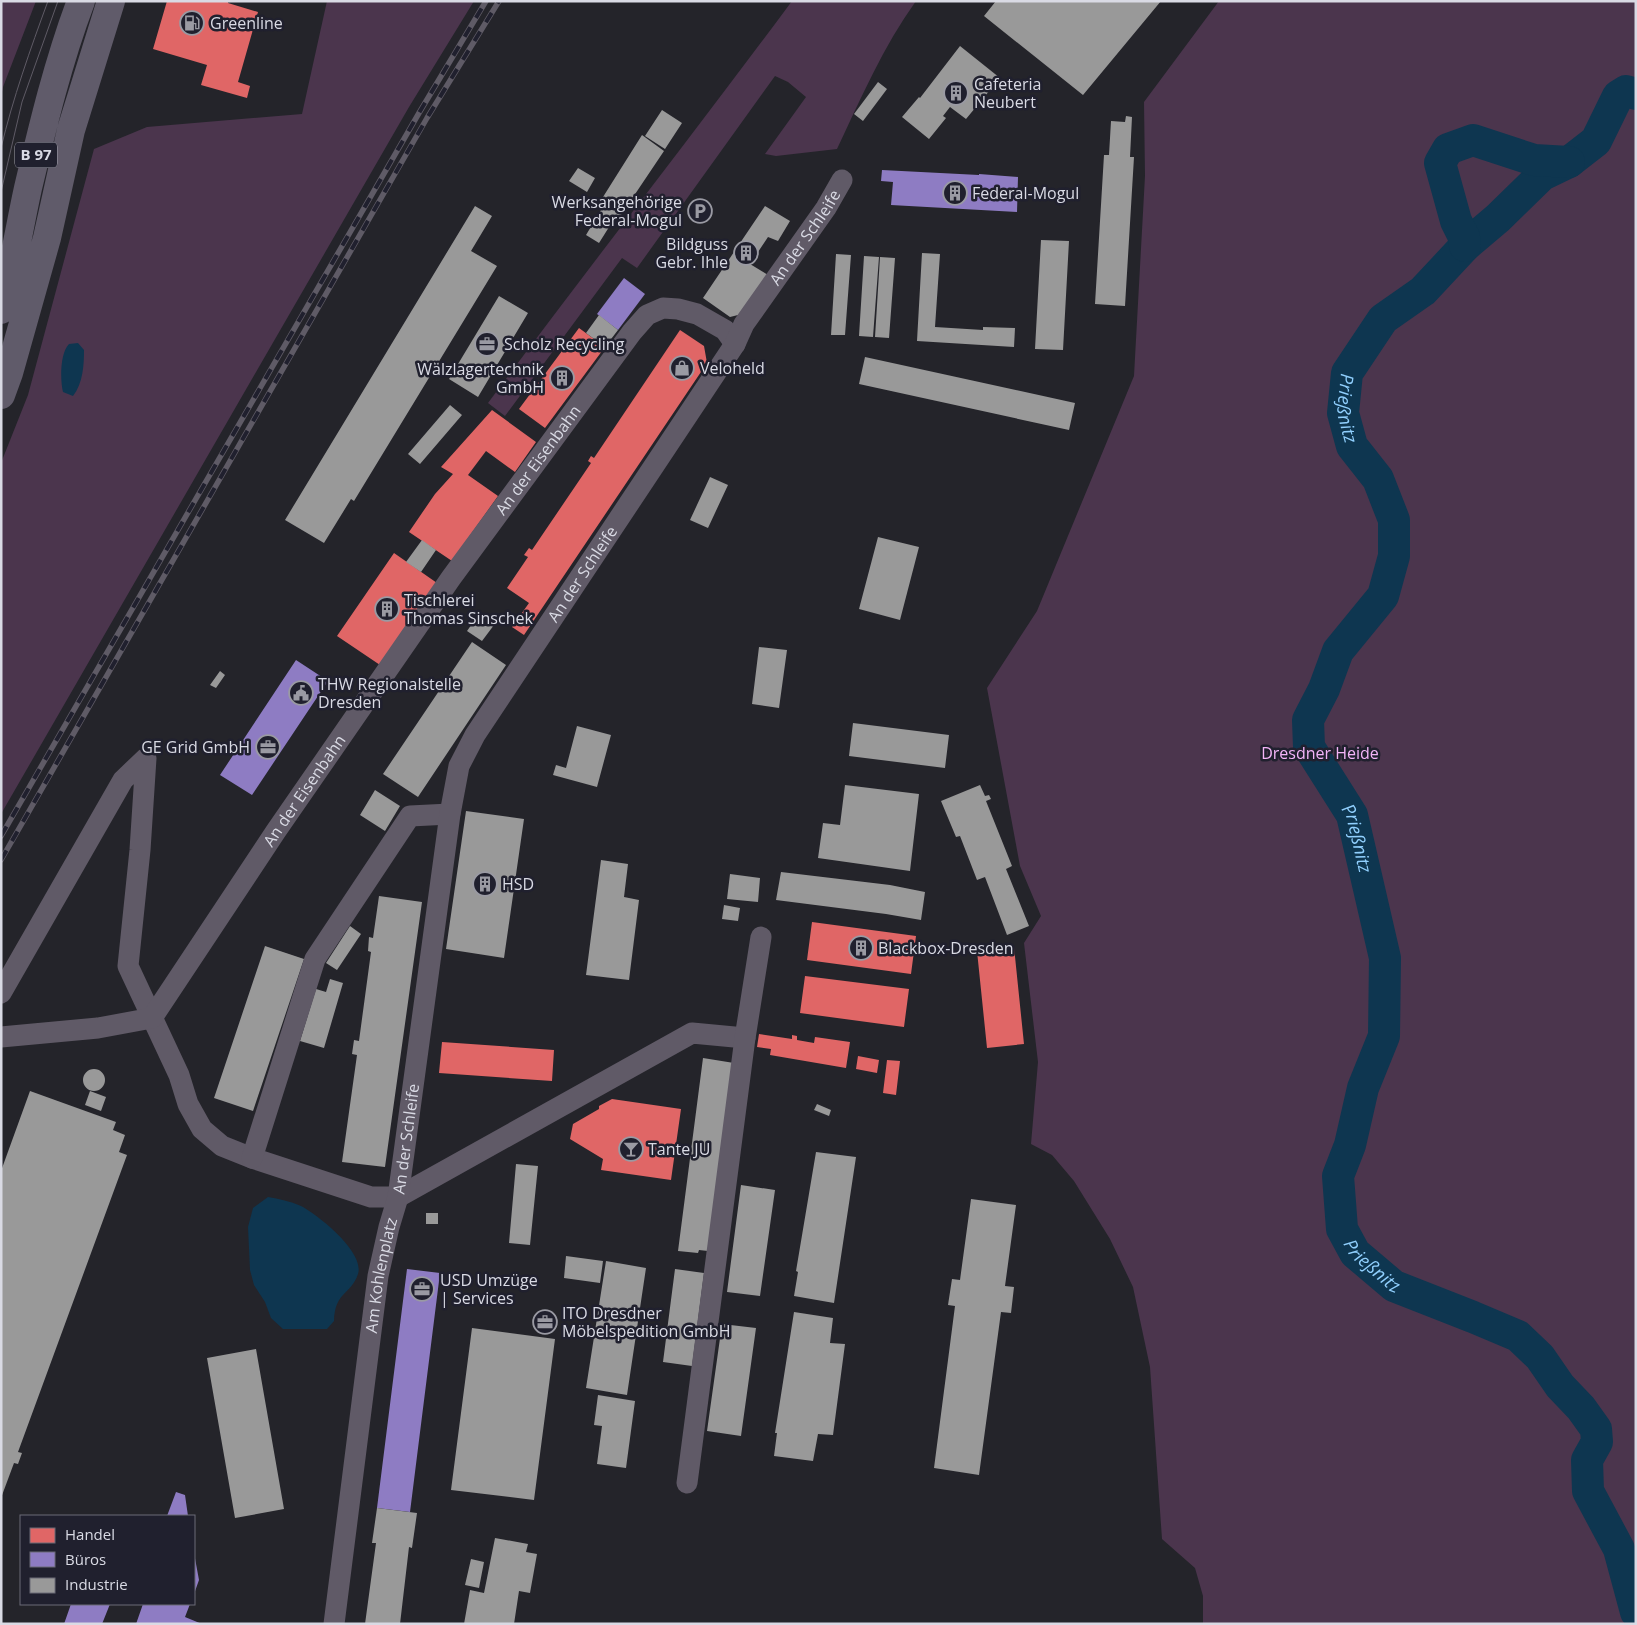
<svg xmlns="http://www.w3.org/2000/svg" width="1637" height="1625" font-family="'Open Sans',sans-serif">
	<style>
		.green { fill: #4b354d }
		.water { fill: #0e3650 }
		.shops { fill: #e06666 }
		.offices { fill: #8e7cc3 }
		.industry { fill: #999 }
		.lines { fill: none; stroke-linecap: round; stroke-linejoin: round }
		.river { stroke: #0e3650; stroke-width: 32 }
		.minor { stroke: #605a67; stroke-width: 21 }
		.major { stroke: #605b6a; stroke-width: 28 }
		.tram { stroke: #5f5b66; stroke-width: 1 }
		.rail-casing { stroke: #5f5b66; stroke-width: 5.5 }
		.rail { stroke: #20202e; stroke-width: 4; stroke-dasharray: 11; stroke-linecap: butt }
		.labels { text-anchor: middle; stroke-width: 5; stroke-linejoin: round; paint-order: stroke }
		.shield { fill: #20202e; stroke: #a2a2ad; stroke-width: 1 }
		.shield-label { font-size: 15px; font-weight: bold; fill: #d9dae4 }
		.poi-label { font-size: 16px; fill: #d9dae4; stroke: #20202e; text-anchor: start }
		.street-label { font-size: 16px; fill: #d9dae4; stroke: #20202e }
		.park-label { font-size: 16px; fill: #f3b4f8; stroke: #20202e }
		.water-label { font-size: 18px; font-style: italic; fill: #90cffd; stroke: #20202e }
	</style>
	<rect width="100%" height="100%" fill="#24242a"/>
	<path class="green" d="M1 1H36L3 87 1 97Z
		M327 1H474L409 107 1 814V463L28 395 94 149 147 127 302 114Z
		M792 1H916C883 47 861 98 837 149L776 156 765 154 806 97 788 82 775 76 637 268 622 258 505 416 488 403C588 268 692 136 792 1Z
		M1219 1H1636V1624H1203V1596L1195 1568 1162 1539 1150 1367 1133 1287 1110 1239 1074 1181 1052 1155 1031 1144 1038 1062 1024 943 1041 916 1020 866 987 688 1037 611 1134 376 1145 176 1144 102Z"/>
	<path class="water" d="M78 343 84 350C84 365 83 383 73 396L63 392C60 380 60 353 69 344Z
		M268 1197C279 1199 290 1201 301 1206 318 1215 365 1252 358 1274 351 1295 335 1291 334 1321L327 1329H283L271 1318 265 1302 254 1285 250 1270 248 1227 253 1208Z"/>
	<path class="shops" d="M167 1H228V3L258 12 238 82 250 86 247 98 201 85 207 65 153 49Z
		M579 328 605 347 545 428 519 409Z
		M680 330 704 346 707 363 524 635 512 627 529 603 507 588 528 557 524 555 529 548 532 550 591 463 588 461 591 456 594 458Z
		M492 410 536 442 515 472 486 451 468 475 498 496 452 561 409 532 435 494 453 474 441 467Z
		M394 553 437 583 380 665 337 636Z
		M812 922 916 936 911 974 807 960Z
		M1014 947 1024 1044 987 1048 977 951Z
		M805 976 909 989 904 1027 800 1013Z
		M759 1034 792 1039V1035L797 1036V1040L814 1043 815 1037 850 1042 846 1068 770 1055 771 1049 757 1047Z
		M442 1042 554 1050 552 1081 439 1073Z
		M858 1056 879 1060 877 1073 856 1069Z
		M887 1060 900 1061 896 1095 883 1093Z
		M612 1099 681 1109 671 1180 601 1170 603 1159 570 1139 573 1124 599 1109V1106Z"/>
	<path class="offices" d="M882 170 979 175V174L1018 177 1017 212 891 205 893 182 881 181Z
		M624 278 645 294 618 330 597 314Z
		M296 660 328 681 252 795 220 775Z
		M407 1269 440 1273 410 1512 377 1508Z
		M176 1492 185 1495 188 1516H167Z
		M194 1553 199 1580 194 1594Z
		M71 1604H110L102 1624H64Z
		M143 1604H190L185 1617 202 1624H136Z"/>
	<path class="industry" d="M996 1H1161L1083 95 984 16Z
		M960 46 1000 78 966 119 950 107 943 116 946 118 929 139 902 117 919 97 920 98Z
		M878 82 887 89 863 121 854 114Z
		M662 110 682 123 665 149 645 136Z
		M1126 116 1132 117 1130 157H1134L1125 306 1095 304 1104 155H1109L1111 121 1125 122Z
		M642 135 664 151 619 218 616 216 599 243 586 235 607 200 603 197Z
		M578 168 595 178 587 192 569 181Z
		M475 206 492 216 471 251 497 266 354 501 351 499 324 543 285 520Z
		M765 206 790 221 778 241 768 237 750 264 768 275 742 314 730 317 703 298Z
		M1041 240 1069 241 1063 350 1035 349Z
		M922 253 940 254 935 327 983 330V327L1015 328 1014 347 917 341Z
		M836 254 851 255 845 335H831Z
		M864 256 879 257 873 337 859 336Z
		M880 257 895 258 889 338 875 337Z
		M499 296 528 313 478 397 449 379Z
		M599 315 618 330 605 347 586 333Z
		M865 357 1075 403 1069 430 859 384Z
		M450 405 462 415 420 464 408 454Z
		M710 477 728 485 708 528 690 520Z
		M878 537 919 547 900 620 859 609Z
		M422 540 436 550 421 572 406 562Z
		M479 614 494 625 482 641 467 631Z
		M472 642 506 665 418 797 383 774Z
		M759 647 787 650 779 708 752 704Z
		M220 671 225 675 216 688 210 685Z
		M853 723 949 735 945 768 849 756Z
		M577 726 611 735 597 787 553 775 556 765 566 768Z
		M845 785 919 794 910 871 818 858 823 823 840 825Z
		M980 785 985 796 989 795 991 799 986 801 1012 866 1006 869 1029 926 1007 935 985 877 977 880 960 836 956 837 941 801Z
		M375 790 400 806 385 831 360 815Z
		M466 811 524 819 504 958 446 949Z
		M601 860 628 864 624 897 639 900 629 980 586 975Z
		M781 872 890 885 925 892 921 920 886 914 776 900Z
		M730 874 760 878 758 902 727 899Z
		M379 896 422 902 385 1167 342 1162 357 1055 352 1054 354 1040 359 1041 371 952 368 951 369 937 373 938Z
		M724 905 740 908 738 921 722 919Z
		M350 926 361 934 337 970 326 963Z
		M265 946 304 959 253 1111 214 1098Z
		M330 979 343 983 324 1048 300 1041 316 989 326 992Z
		M703 1058 734 1063 708 1251 699 1250 698 1253 678 1251Z
		M83 1080a11 11 0 1 1 22 0a11 11 0 1 1-22 0Z
		M30 1091 116 1122 113 1130 125 1135 119 1152 127 1155 18 1452 22 1453 18 1464 14 1463 1 1498V1171Z
		M90 1091 106 1097 101 1111 85 1105Z
		M817 1104 831 1110 829 1116 814 1110Z
		M816 1152 856 1157 834 1303 794 1296 798 1272 796 1271Z
		M516 1164 538 1166 530 1245 509 1243Z
		M741 1185 775 1190 760 1296 727 1292Z
		M971 1199 1016 1205 1005 1286 1014 1287 1011 1313 1001 1312 979 1475 934 1468 955 1306 948 1305 952 1279 960 1280Z
		M426 1213H438V1224H426Z
		M566 1256 603 1261 600 1283 564 1278Z
		M606 1261 646 1268 627 1395 586 1388Z
		M675 1269 704 1273 692 1366 663 1362Z
		M794 1312 833 1318 830 1343 845 1344 833 1435 818 1434 813 1461 774 1456 777 1433H775Z
		M722 1324 756 1328 741 1436 707 1431Z
		M472 1328 555 1339 534 1500 451 1490Z
		M256 1349 284 1509 235 1518 207 1358Z
		M598 1395 635 1401 626 1468 597 1464 602 1426 594 1425Z
		M377 1508 417 1513 412 1548 409 1547 400 1624H365L376 1543H372Z
		M495 1538 528 1544 526 1552 537 1554 530 1593 519 1591 514 1624H464L470 1590 484 1593Z
		M471 1559 484 1562 479 1588 465 1585Z"/>
	<g class="lines">
		<g class="river">
			<path id="s1" d="M1636 94 1626 91 1618 96 1596 141 1569 162 1542 175 1498 218 1465 246 1423 291 1383 319 1347 373 1343 413 1352 446 1378 479 1394 520V556L1383 596 1338 651 1324 689 1308 720 1309 747 1352 815 1385 958 1384 1036 1363 1088 1350 1145 1338 1176 1342 1229 1355 1253 1394 1286 1473 1317 1518 1336 1540 1357 1560 1386 1581 1408 1596 1429 1597 1442 1587 1460 1588 1491 1619 1549 1636 1612"/>
			<path d="M1465 246 1464 237 1456 221 1440 163 1448 149 1473 140 1534 160 1569 162"/>
		</g>
		<g class="minor">
			<path d="M1 993 123 780 146 758 140 850 128 966 179 1075 188 1104 202 1129 222 1146 252 1158 371 1197H398"/>
			<path id="s2" d="M1 1037 98 1028 152 1018 276 831 451 578 632 332 647 315 663 308 678 309 697 314 725 330 735 344"/>
			<path d="M252 1158 315 959 410 816 450 814"/>
			<path d="M398 1197 692 1033 745 1038"/>
			<path d="M687 1483 745 1038 761 937"/>
			<path id="s3" d="M334 1624 378 1276 389 1227 398 1197 450 814 459 766 475 735 735 344 744 324 826 208 842 180"/>
		</g>
		<path class="major" d="M1 310C13 270 19 229 28 188 43 125 58 62 81 1
			M1 395 9 373 47 238 71 130 111 1"/>
		<path class="tram" d="M1 148C13 98 30 50 48 1
			M1 192 22 102 58 1"/>
		<g class="rail-casing">
			<path id="rail" d="M1 836 419 113 486 1
				M1 860 427 118 499 1"/>
		</g>
		<use href="#rail" class="rail"/>
	</g>
	<defs>
		<g id="fuel-ring" transform="scale(1.25)"><circle r="9.5" fill="#20202e" stroke="#9a9aa3" stroke-width="1.5"/><path d="M-5.5-6h7V0h2V4h1.3V-2.5L3-4.5l.8-.8L6-3V5H2.5V1h-1V6h-7ZM-4.2-4.7v3.2H.2V-4.7Z" fill="#9a9aa3"/></g>
		<g id="building-ring" transform="scale(1.25)"><circle r="9.5" fill="#20202e" stroke="#9a9aa3" stroke-width="1.5"/><path d="M-4-6H4V6H1V3H-1V6H-4ZM-2.5-4.3h1.7v1.8h-1.7ZM.8-4.3h1.7v1.8H.8ZM-2.5-1h1.7V.8h-1.7ZM.8-1h1.7V.8H.8Z" fill="#9a9aa3"/></g>
		<g id="parking-ring" transform="scale(1.25)"><circle r="9.5" fill="#20202e" stroke="#9a9aa3" stroke-width="1.5"/><path d="M-3.5-5.5H1a3.5 3.5 0 0 1 0 7H-1V5.5H-3.5ZM-1-3.4V-.6H.8a1.4 1.4 0 0 0 0-2.8Z" fill="#9a9aa3"/></g>
		<g id="office-ring" transform="scale(1.25)"><circle r="9.5" fill="#20202e" stroke="#9a9aa3" stroke-width="1.5"/><path d="M-6-3h4V-5.5h4V-3h4V5H-6ZM-1-4.5V-3h2v-1.5ZM-6 0V1H6V0Z" fill="#9a9aa3"/></g>
		<g id="shop-ring" transform="scale(1.25)"><circle r="9.5" fill="#20202e" stroke="#9a9aa3" stroke-width="1.5"/><path d="M-5-2.5h2.3a2.7 3.5 0 0 1 5.4 0H5L5.5 6h-11ZM-1.5-2.5h3a1.5 2.3 0 0 0-3 0Z" fill="#9a9aa3"/></g>
		<g id="civic-ring" transform="scale(1.25)"><circle r="9.5" fill="#20202e" stroke="#9a9aa3" stroke-width="1.5"/><path d="M-.6-6.5H3V-4.5H.6V-3L4-1V1h2V6H-6V1h2V-1L-.6-3ZM-1.2 2.5V6h2.4V2.5Z" fill="#9a9aa3"/></g>
		<g id="bar-ring" transform="scale(1.25)"><circle r="9.5" fill="#20202e" stroke="#9a9aa3" stroke-width="1.5"/><path d="M-6-5H6L.8 .8V4.5H3.5V6h-7V4.5H-.8V.8Z" fill="#9a9aa3"/></g>
	</defs>
	<g fill-rule="evenodd">
		<use href="#fuel-ring" x="192" y="23"/>
		<use href="#building-ring" x="956" y="93"/>
		<use href="#building-ring" x="955" y="193"/>
		<use href="#parking-ring" x="700" y="211"/>
		<use href="#building-ring" x="746" y="253"/>
		<use href="#office-ring" x="487" y="344"/>
		<use href="#shop-ring" x="682" y="368"/>
		<use href="#building-ring" x="562" y="378"/>
		<use href="#building-ring" x="387" y="609"/>
		<use href="#civic-ring" x="301" y="693"/>
		<use href="#office-ring" x="268" y="747"/>
		<use href="#building-ring" x="485" y="884"/>
		<use href="#building-ring" x="861" y="948"/>
		<use href="#bar-ring" x="631" y="1149"/>
		<use href="#office-ring" x="422" y="1289"/>
		<use href="#office-ring" x="545" y="1322"/>
	</g>
	<g class="labels">
		<rect class="shield" x="15" y="142.5" width="42" height="25" rx="4"/>
		<g class="shield-label">
			<text x="36" y="160">B 97</text>
		</g>
		<g class="poi-label">
			<text x="210" y="29">Greenline</text>
			<text x="974" y="90">Cafeteria<tspan x="974" dy="18">Neubert</tspan></text>
			<text x="972" y="199">Federal-Mogul</text>
			<text x="682" y="208" text-anchor="end">Werksangehörige<tspan x="682" dy="18">Federal-Mogul</tspan></text>
			<text x="728" y="250" text-anchor="end">Bildguss<tspan x="728" dy="18">Gebr. Ihle</tspan></text>
			<text x="504" y="350">Scholz Recycling</text>
			<text x="700" y="374">Veloheld</text>
			<text x="544" y="375" text-anchor="end">Wälzlagertechnik<tspan x="544" dy="18">GmbH</tspan></text>
			<text x="404" y="606">Tischlerei<tspan x="404" dy="18">Thomas Sinschek</tspan></text>
			<text x="318" y="690">THW Regionalstelle<tspan x="318" dy="18">Dresden</tspan></text>
			<text x="250" y="753" text-anchor="end">GE Grid GmbH</text>
			<text x="502" y="890">HSD</text>
			<text x="878" y="954">Blackbox-Dresden</text>
			<text x="648" y="1155">Tante JU</text>
			<text x="440" y="1286">USD Umzüge<tspan x="440" dy="18">| Services</tspan></text>
			<text x="562" y="1319">ITO Dresdner<tspan x="562" dy="18">Möbelspedition GmbH</tspan></text>
		</g>
		<g class="street-label">
			<text dy="6" stroke="none"><textPath href="#s3" startOffset="1500">An der Schleife</textPath></text>
			<text dy="6" stroke="none"><textPath href="#s2" startOffset="831">An der Eisenbahn</textPath></text>
			<text dy="6" stroke="none"><textPath href="#s3" startOffset="1096">An der Schleife</textPath></text>
			<text dy="6" stroke="none"><textPath href="#s2" startOffset="426">An der Eisenbahn</textPath></text>
			<text dy="6" stroke="none"><textPath href="#s3" startOffset="491">An der Schleife</textPath></text>
			<text dy="6" stroke="none"><textPath href="#s3" startOffset="352">Am Kohlenplatz</textPath></text>
		</g>
		<g class="park-label">
			<text x="1320" y="759">Dresdner Heide</text>
		</g>
		<g class="water-label">
			<text dy="6" stroke="none"><textPath href="#s1" startOffset="450">Prießnitz</textPath></text>
			<text dy="6" stroke="none"><textPath href="#s1" startOffset="930">Prießnitz</textPath></text>
			<text dy="6" stroke="none"><textPath href="#s1" startOffset="1380">Prießnitz</textPath></text>
		</g>
	</g>
	<rect width="1637" height="1625" fill="none" stroke="#d9dae4" stroke-width="5"/>
	<rect x="20" y="1515" width="175" height="90" fill="#20202e" stroke="#6a6a77"/>
	<rect x="30" y="1528" width="25" height="15" fill="#e06666" stroke="#6a6a77"/>
	<text x="65" y="1540" font-size="15" fill="#d9dae4">Handel</text>
	<rect x="30" y="1552" width="25" height="15" fill="#8e7cc3" stroke="#6a6a77"/>
	<text x="65" y="1565" font-size="15" fill="#d9dae4">Büros</text>
	<rect x="30" y="1578" width="25" height="15" fill="#999999" stroke="#6a6a77"/>
	<text x="65" y="1590" font-size="15" fill="#d9dae4">Industrie</text>
</svg>
